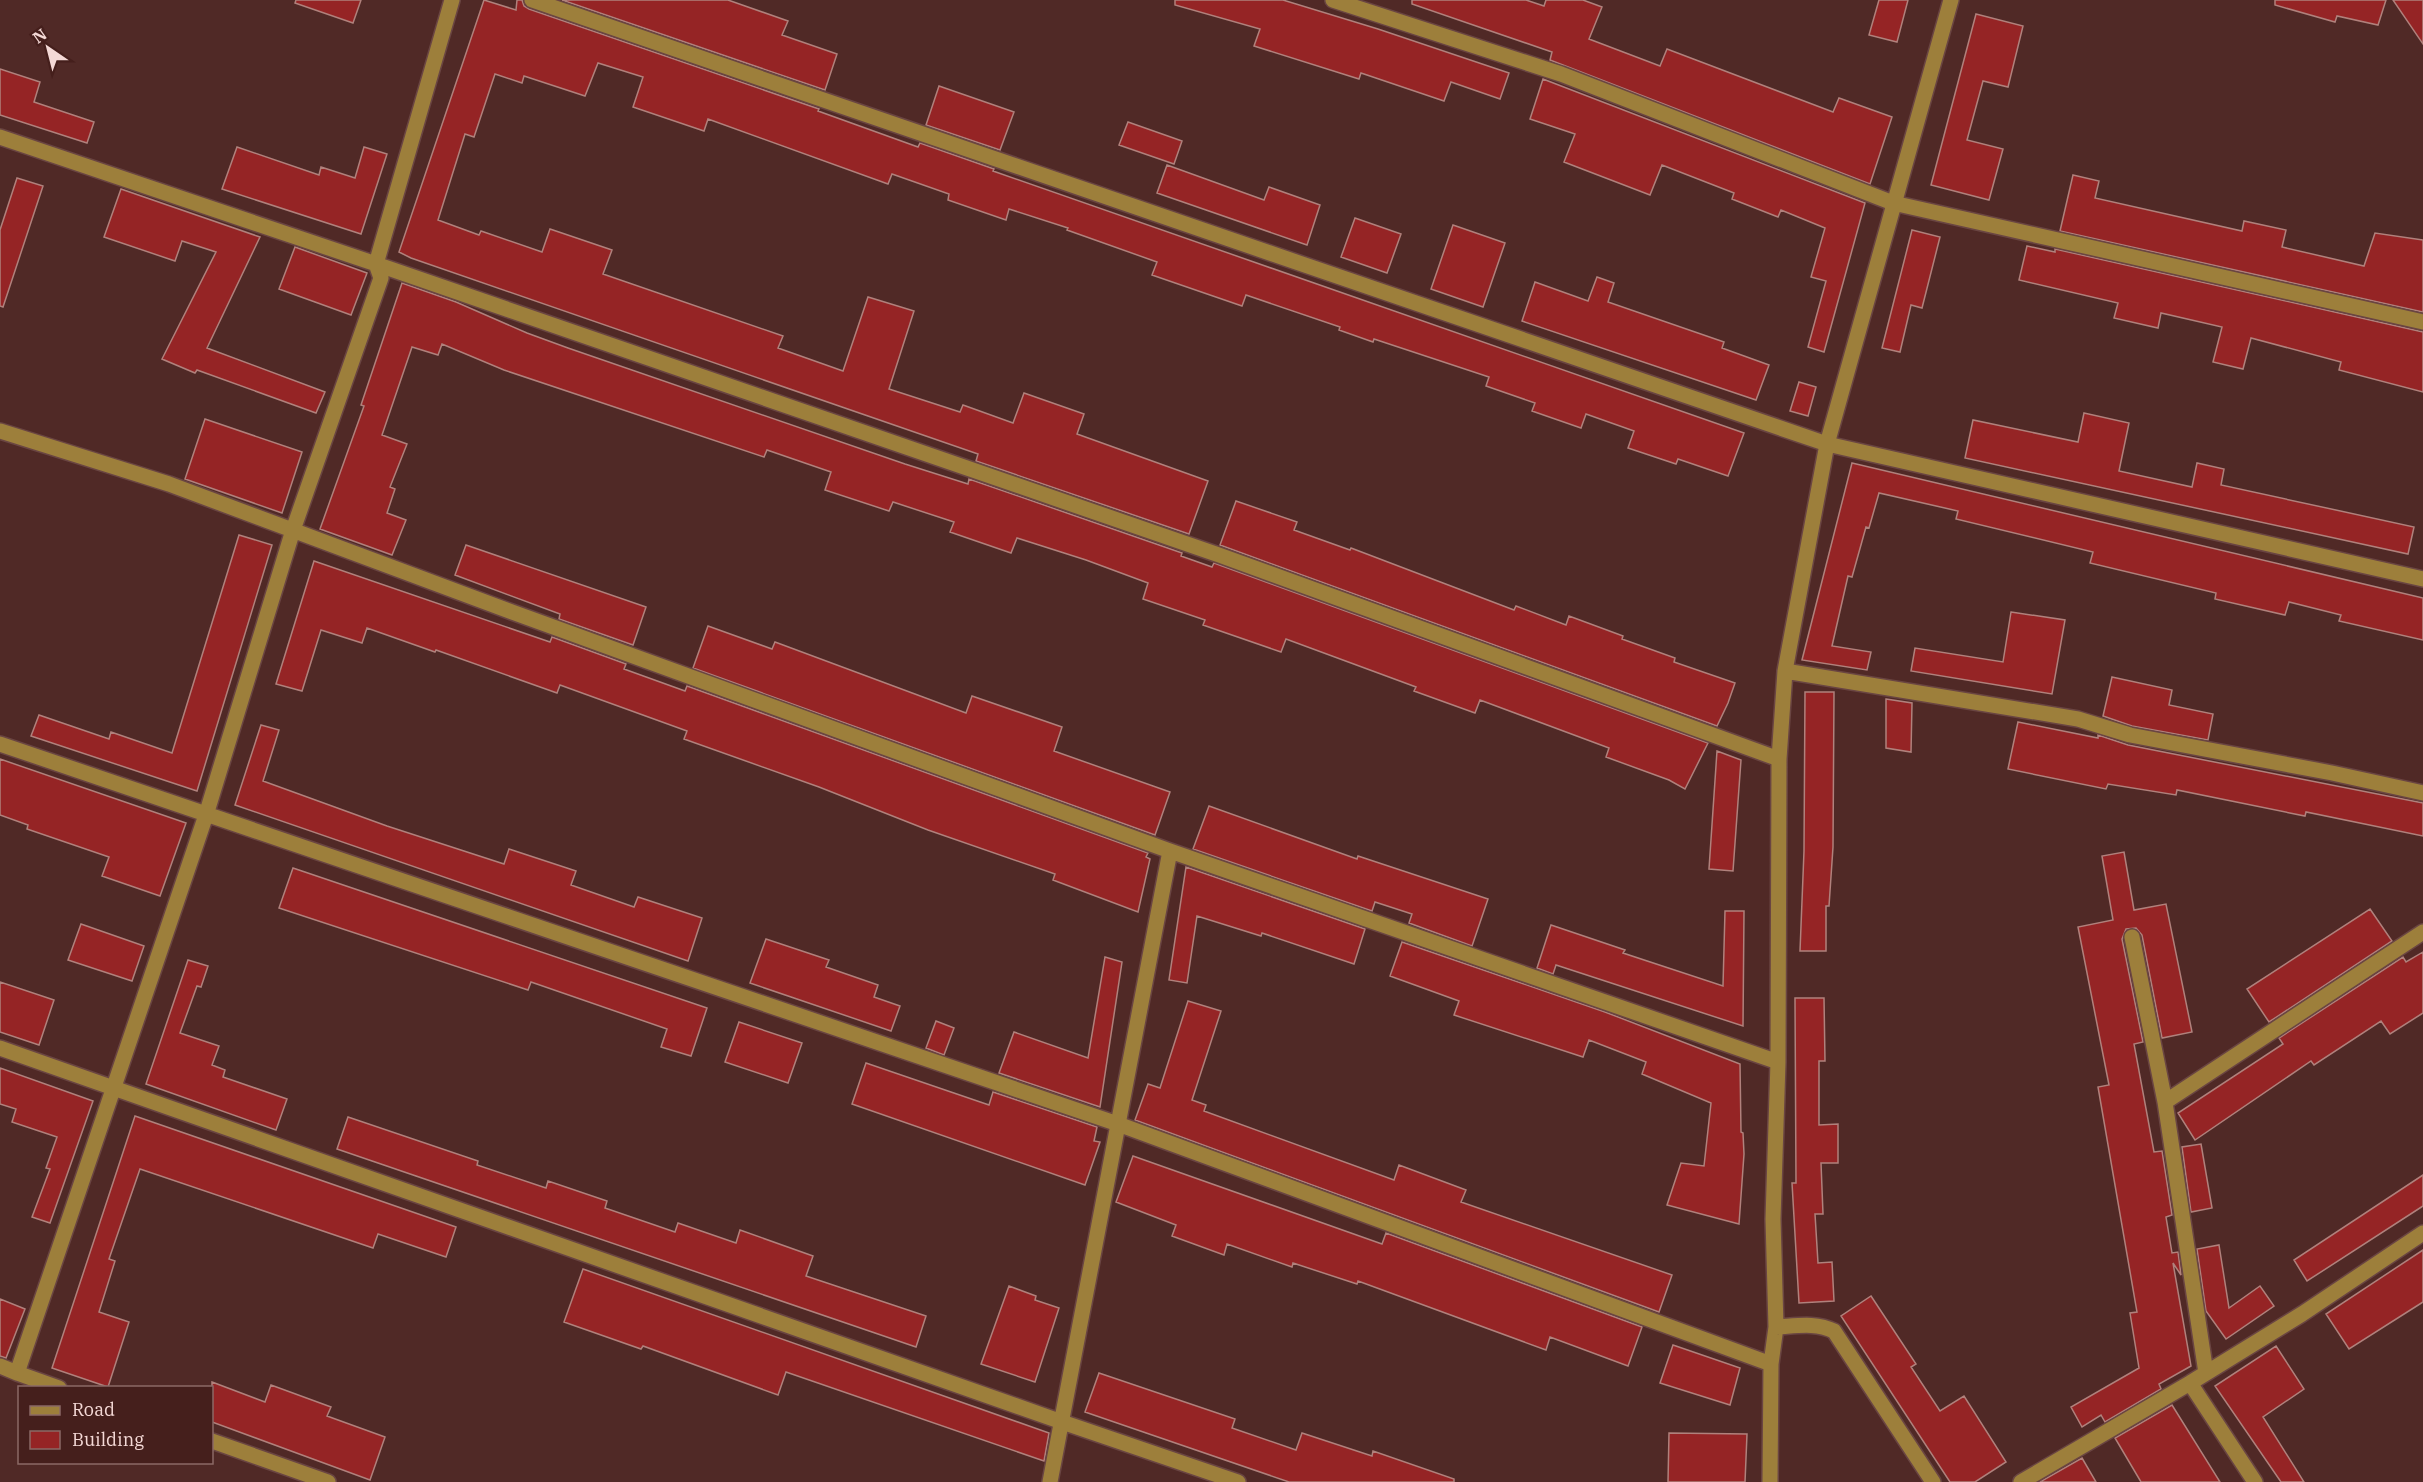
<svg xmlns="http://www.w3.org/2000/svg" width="2423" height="1482" font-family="'IBM Plex Serif',serif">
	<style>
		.building { fill: #952425; stroke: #b0817c; stroke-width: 1.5 }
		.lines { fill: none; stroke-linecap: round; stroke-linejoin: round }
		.minor-casing { stroke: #6a4542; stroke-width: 18 }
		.minor { stroke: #9d7f3b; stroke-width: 15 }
	</style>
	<rect width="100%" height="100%" fill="#502926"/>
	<path class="building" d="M296 0H361L353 23 295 3Z
		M484 0 516 10 517 0H522L524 6 529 9 819 109 818 111 918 147 920 143 994 169 993 171 1744 433 1728 476 1678 459 1676 464 1628 448 1634 431 1586 414 1581 428 1532 411 1535 403 1486 386 1489 377 1374 339 1373 342 1339 330 1340 327 1246 295 1242 306 1152 275 1157 262 1067 230 1068 228 1009 209 1006 220 948 200 949 194 892 174 888 184 708 119 704 131 633 107 643 77 598 63 585 96 524 76 522 83 495 74 474 137 465 134 438 220 479 235 481 231 542 252 550 229 612 250 603 274 783 336 778 348 843 371 868 297 914 311 889 389 960 412 963 405 1013 423 1024 393 1084 414 1077 434 1208 481 1189 534 976 461 978 454 411 258 399 252Z
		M562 0H728L788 21 782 35 837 54 825 90Z
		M1175 0H1283L1378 29 1509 73 1500 99 1451 82 1444 101 1361 73 1359 79 1254 46 1260 29 1175 5Z
		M1412 0H1526L1544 6 1546 0H1583L1602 7 1589 39 1660 66 1667 49 1833 112 1839 98 1892 117 1870 184 1550 60 1552 52 1412 4Z
		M1879 0H1908L1897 42 1869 35Z
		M2275 0H2386L2378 25 2337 16 2335 22 2275 5Z
		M2393 0H2423V44Z
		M1976 14 2023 26 2008 87 1983 81 1967 140 2003 149 1989 200 1931 185Z
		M0 69 40 82 34 102 94 122 87 143 0 115Z
		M1543 79 1865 203 1824 352 1808 347 1826 281 1811 277 1825 228 1781 210 1778 217 1732 199 1734 193 1662 165 1650 195 1564 162 1575 134 1530 119Z
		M939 86 1014 112 1000 150 926 125Z
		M1128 122 1182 141 1174 164 1119 145Z
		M237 147 319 175 321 167 355 178 364 147 387 154 361 234 222 189Z
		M1167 165 1264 200 1269 187 1320 205 1307 245 1157 193Z
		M2073 175 2099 181 2095 198 2242 231 2244 221 2286 230 2282 247 2364 266 2375 233 2423 240V312L2060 231Z
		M17 178 43 186 3 307 0 306V230Z
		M121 189 260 237 207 348 325 392 316 413 197 370 195 373 162 359 216 252 182 241 175 261 104 237Z
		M1355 218 1401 234 1387 273 1341 257Z
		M1453 225 1505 243 1483 307 1431 289Z
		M1912 230 1940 237 1922 308 1911 305 1900 352 1882 348Z
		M2027 246 2055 252V249L2423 332V392L2339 370 2341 362 2251 338 2243 369 2213 362 2222 327 2161 313 2158 328 2114 318 2118 303 2019 280Z
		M295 247 367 273 351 315 279 289Z
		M1597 277 1614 283 1608 302 1724 342 1722 348 1769 365 1756 400 1522 321 1535 282 1588 301Z
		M402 283 456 302 527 333 568 348 905 464 968 484 969 479 1182 553 1181 556 1212 567 1214 563 1708 743 1685 789 1669 780 1606 757 1609 748 1480 700 1475 713 1414 691 1416 687 1286 639 1281 652 1203 625 1205 620 1143 599 1148 583 1086 560 1017 538 1011 553 950 532 954 522 893 502 889 511 825 490 831 472 767 450 764 457 504 370 442 344 438 355 412 347 382 435 407 444 390 487 395 489 387 513 406 520 392 555 320 529 364 406 361 405Z
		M1799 382 1816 387 1808 416 1790 411Z
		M2084 413 2129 423 2119 471 2192 487 2197 463 2224 469 2221 485 2414 527 2408 554 1965 458 1973 420 2078 442Z
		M205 419 302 452 282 513 185 479Z
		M1852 463 2423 598V640L2339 621 2341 615 2289 602 2285 615 2215 599 2216 593 2090 563 2093 552 1956 519 1958 511 1879 493 1869 528 1866 527 1852 577 1848 576 1832 646 1871 652 1867 670 1802 660Z
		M1236 501 1297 522 1294 530 1350 550 1351 548 1514 610 1516 606 1566 625 1569 616 1623 636 1622 639 1675 658 1674 662 1735 683 1728 703 1717 726 1220 545Z
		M239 535 272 545 197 791 31 736 39 715 109 739 111 732 172 753Z
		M466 545 646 607 633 645 559 619 560 614 455 575Z
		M314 561 550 642 552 637 626 664 624 669 685 691 687 686 1148 853 1146 857 1150 859 1138 912 1053 880 1055 874 928 830 819 787 684 739 687 731 560 685 557 693 436 650 435 652 367 628 362 643 321 630 302 691 276 684Z
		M2011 612 2065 620 2052 694 1911 671 1915 648 2003 662Z
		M708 626 772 649 775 642 966 713 972 696 1062 727 1054 751 1170 792 1155 835 693 668Z
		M2112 677 2172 690 2169 705 2213 714 2208 740 2132 726 2103 716Z
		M1805 692H1834L1833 847 1829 906H1826V951H1800L1804 851Z
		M1886 699 1912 703 1911 752 1886 748Z
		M2018 722 2098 738V735L2128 745 2423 803V836L2306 812 2305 816 2177 790 2176 795 2108 784 2106 789 2008 769Z
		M261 725 279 730 263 781 387 826 504 864 509 849 576 871 571 885 634 907 638 897 702 918 688 961 235 805Z
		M1717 751 1741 760 1733 871 1709 869Z
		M0 759 186 823 160 896 102 876 109 857 27 829 28 825 0 815Z
		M1209 806 1357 859 1358 856 1488 899 1472 946 1409 923 1412 914 1375 902 1372 911 1193 849Z
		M2124 852 2134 910 2166 904 2192 1032 2162 1038 2142 935 2136 928 2126 929 2122 939 2143 1042 2134 1044 2154 1152 2162 1151 2172 1215 2166 1217 2172 1253 2178 1252 2181 1275 2173 1263 2191 1366 2159 1384 2161 1389 2105 1422 2101 1415 2082 1427 2071 1407 2139 1368 2130 1313 2137 1312 2098 1087 2109 1085 2078 927 2113 920 2102 856Z
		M1186 867 1365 929 1354 964 1262 933 1261 936 1197 916 1187 983 1169 980Z
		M293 868 707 1008 691 1056 661 1047 667 1029 531 982 528 990 279 908Z
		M2370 909 2392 941 2269 1022 2247 989Z
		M1725 911H1744L1743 1026 1556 965 1553 974 1537 968 1551 925 1625 950 1623 953 1723 986Z
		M81 924 144 946 132 981 68 960Z
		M766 939 829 960 826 967 878 985 874 997 900 1006 891 1031 750 983Z
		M1402 942 1605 1012 1740 1064 1741 1132 1743 1133 1744 1154 1739 1224 1667 1205 1681 1163 1704 1166 1711 1103 1642 1074 1646 1062 1589 1040 1583 1057 1454 1015 1459 1001 1390 976Z
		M2423 952V1013L2390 1034 2381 1021 2314 1065 2311 1061 2195 1140 2178 1113 2283 1044 2279 1038 2403 957 2406 962Z
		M1105 957 1122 962 1100 1107 999 1073 1014 1032 1088 1058Z
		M188 960 208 966 201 987 197 986 180 1033 219 1046 212 1065 225 1070 223 1077 287 1099 276 1130 146 1084Z
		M0 982 54 1000 39 1045 0 1032Z
		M1795 998H1824L1825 1061H1819V1125L1838 1124V1163H1821L1823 1214H1815L1818 1263 1832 1262 1834 1301 1799 1303 1792 1183H1796Z
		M1188 1001 1221 1011 1192 1100 1206 1105 1204 1111 1394 1180 1399 1165 1466 1190 1461 1202 1672 1275 1659 1312 1135 1120 1148 1084 1160 1088Z
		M936 1021 954 1028 944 1055 926 1048Z
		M739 1022 802 1043 788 1083 725 1062Z
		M866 1063 989 1105 993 1092 1097 1127 1094 1141 1100 1142 1085 1185 852 1104Z
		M0 1068 93 1101 50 1223 32 1217 50 1169 46 1168 57 1137 12 1122 16 1109 0 1104Z
		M135 1116 456 1227 446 1257 378 1234 373 1248 140 1169 109 1259 115 1261 99 1312 129 1322 108 1387 52 1368Z
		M348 1117 478 1161 477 1165 546 1188 548 1181 607 1201 605 1208 675 1232 678 1223 736 1243 740 1230 813 1256 806 1276 926 1316 916 1347 337 1149Z
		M2201 1144 2212 1208 2191 1212 2182 1147Z
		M1133 1156 1382 1244 1386 1233 1642 1327 1628 1366 1550 1337 1546 1350 1358 1281 1357 1284 1293 1263 1292 1267 1227 1244 1224 1255 1172 1236 1176 1225 1116 1202Z
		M2423 1175V1206L2307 1281 2294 1260Z
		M2219 1245 2229 1308 2260 1286 2274 1306 2226 1339 2206 1311 2197 1249Z
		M2423 1250V1302L2349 1349 2326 1314Z
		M583 1269 1049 1433 1044 1461 786 1372 778 1395 643 1346 641 1349 564 1322Z
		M1009 1286 1036 1296 1035 1300 1059 1308 1035 1382 981 1364Z
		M1871 1296 1916 1364 1911 1367 1940 1411 1964 1396 2006 1462 1975 1482H1950L1841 1316Z
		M0 1299 25 1309 6 1358 0 1356Z
		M1673 1345 1740 1368 1730 1405 1660 1383Z
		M2276 1346 2304 1389 2263 1417 2304 1482H2281L2215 1386Z
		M1099 1373 1235 1419 1232 1428 1296 1450 1302 1433 1372 1456 1373 1451 1454 1479V1482H1289L1085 1412Z
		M212 1382 265 1402 271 1385 331 1407 327 1416 385 1437 370 1480 212 1422Z
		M2172 1405 2220 1482H2141L2115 1438Z
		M1669 1433 1747 1434 1745 1482H1668Z
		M2082 1458 2096 1482H2040Z"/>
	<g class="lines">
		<g class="minor-casing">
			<path id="minor" d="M532 0 1827 444 2423 579
				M1333 0 1561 74 1893 203 2423 322
				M0 137 376 264 1219 555 1779 759
				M0 431 169 484 512 612 1170 851 1778 1062
				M1785 671 2078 719 2130 735 2332 773 2423 793
				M0 744 1118 1124 1771 1364
				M2132 937 2165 1102 2206 1373
				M0 1048 1062 1422 1238 1482
				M2165 1102 2423 932
				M1776 1327C1796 1326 1816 1322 1834 1331L1933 1482
				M0 1366 17 1373 206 815 293 530 381 278 376 264 452 0
				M17 1373 59 1388
				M2190 1383 2255 1482
				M212 1441 328 1482
				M1050 1482 1170 851
				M1770 1482 1771 1364 1776 1327 1773 1219 1778 1062 1779 759 1785 671 1827 444 1951 0
				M2021 1482 2190 1383 2302 1314 2423 1233"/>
		</g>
		<use href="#minor" class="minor"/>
	</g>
	<rect x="18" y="1386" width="195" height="78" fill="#451f1c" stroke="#8b6966" stroke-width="1.5"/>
	<rect x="30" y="1406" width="30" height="9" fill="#9d7f3b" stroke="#8b6966" stroke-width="1.5"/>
	<text x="72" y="1416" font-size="18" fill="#f4d9d6">Road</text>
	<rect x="30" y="1431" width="30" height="18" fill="#952425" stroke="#8b6966" stroke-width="1.5"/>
	<text x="72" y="1446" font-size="18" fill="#f4d9d6">Building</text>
	<g transform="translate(48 48) rotate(325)" stroke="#451f1c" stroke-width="4.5" paint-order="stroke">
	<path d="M0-4.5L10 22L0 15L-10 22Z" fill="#f4d9d6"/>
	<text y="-9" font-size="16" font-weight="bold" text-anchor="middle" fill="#f4d9d6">N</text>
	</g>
</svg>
